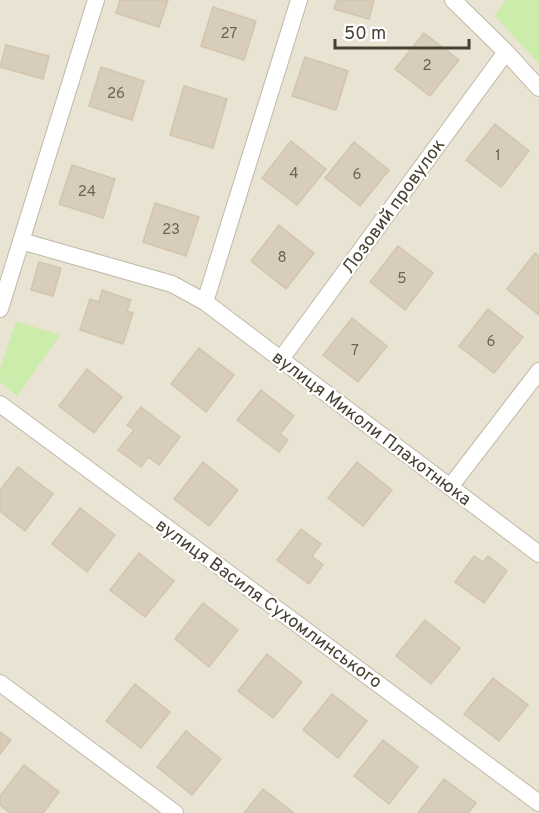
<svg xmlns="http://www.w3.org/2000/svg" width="539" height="813" font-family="Overpass,sans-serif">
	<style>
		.residential { fill: #e8e3d3 }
		.green { fill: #cbecab }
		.building { fill: #d7cdba; stroke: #d2c5ac; stroke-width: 1.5 }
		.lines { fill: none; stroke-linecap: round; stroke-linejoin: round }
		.minor-casing { stroke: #c0b9a7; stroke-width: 18 }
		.minor { stroke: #fff; stroke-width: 16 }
		.labels { text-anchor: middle; stroke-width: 4.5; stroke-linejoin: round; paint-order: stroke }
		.number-label { font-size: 15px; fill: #6b6456 }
		.street-label { font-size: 18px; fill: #474134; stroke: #fff }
	</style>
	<rect width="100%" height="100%" fill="#f4f0e5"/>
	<path class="residential" d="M0 0H539V813H0Z"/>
	<path class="green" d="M505 0H539V64L495 16Z
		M16 321 60 335 17 396 0 382V369Z"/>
	<path class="building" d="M120 0H168L159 27 116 13Z
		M337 0H374L369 19 334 9Z
		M213 7 256 21 244 60 201 46Z
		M424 33 459 60 430 96 395 69Z
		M6 45 49 56 43 79 0 67Z
		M305 57 348 71 336 110 292 96Z
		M101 67 144 81 132 120 89 106Z
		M184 86 227 99 213 148 170 135Z
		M495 124 529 151 501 187 466 160Z
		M291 141 326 169 297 205 262 178Z
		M354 142 389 170 360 206 325 178Z
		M72 165 115 179 103 218 59 204Z
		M155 203 199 217 186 256 143 242Z
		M279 225 314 253 286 289 251 261Z
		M398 246 433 273 405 310 370 282Z
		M535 253 539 256V315L507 289Z
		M39 262 61 268 53 296 31 290Z
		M102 290 131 300 127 311 133 313 123 344 80 330 90 299 99 302Z
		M488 309 523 337 494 373 459 346Z
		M352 318 387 346 358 382 323 355Z
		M199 348 234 375 206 412 171 384Z
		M87 369 122 397 94 433 59 406Z
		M261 390 294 416 280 434 288 440 279 452 237 420Z
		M141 407 180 437 159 465 148 457 141 467 118 450 134 430 127 425Z
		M203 462 238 490 209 526 174 499Z
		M357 462 392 490 363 526 328 498Z
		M18 467 53 494 25 531 0 511V490Z
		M80 508 115 535 87 572 52 544Z
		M301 529 321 544 312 556 323 565 309 584 277 560Z
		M139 553 174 581 145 617 110 590Z
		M474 556 483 562 488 556 507 571 484 603 455 582Z
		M203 603 238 630 209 667 175 639Z
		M425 620 460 648 431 684 396 656Z
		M267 654 302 682 273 718 238 691Z
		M493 678 528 705 499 741 464 714Z
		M135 684 170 712 141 748 106 721Z
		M332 694 367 721 338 758 303 730Z
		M186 731 221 759 192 795 157 767Z
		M0 732 11 740 0 754Z
		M383 740 418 767 389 804 354 776Z
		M24 765 59 792 43 813H10L0 805V796Z
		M444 779 476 803 468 813H418Z
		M263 789 294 813H244Z"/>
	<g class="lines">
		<g class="minor-casing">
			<path id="minor" d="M299 0 205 302 539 554
				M453 0 506 52 539 88
				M21 241 172 284 205 302
				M0 309 96 0
				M281 359 506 52
				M0 404 539 803
				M450 487 539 371
				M0 683 175 813"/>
		</g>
		<use href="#minor" class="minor"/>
	</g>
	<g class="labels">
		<g class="number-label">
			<text x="229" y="38">27</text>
			<text x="427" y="70">2</text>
			<text x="116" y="98">26</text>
			<text x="498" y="160">1</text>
			<text x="294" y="178">4</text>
			<text x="357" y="179">6</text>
			<text x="87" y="196">24</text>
			<text x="171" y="234">23</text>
			<text x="282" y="262">8</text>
			<text x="402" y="283">5</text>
			<text x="491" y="346">6</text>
			<text x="355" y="355">7</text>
		</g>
		<g class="street-label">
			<text transform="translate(393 206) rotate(-54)" y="6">Лозовий провулок</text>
			<text transform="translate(372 428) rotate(37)" y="6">вулиця Миколи Плахотнюка</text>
			<text transform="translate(269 603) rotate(36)" y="6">вулиця Василя Сухомлинського</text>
		</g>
	</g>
	<path d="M335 39v9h134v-9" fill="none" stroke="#474134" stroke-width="3"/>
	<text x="344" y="39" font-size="18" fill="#474134" stroke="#ffffff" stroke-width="4.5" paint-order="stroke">50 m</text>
</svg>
